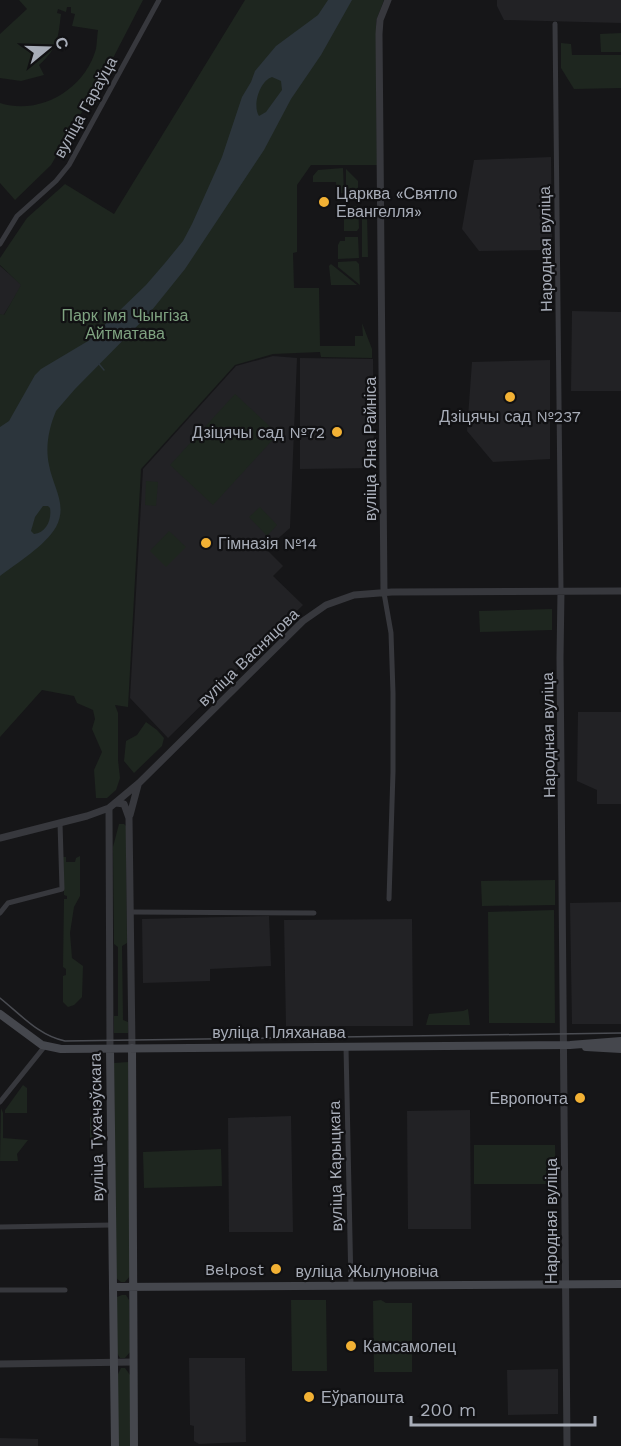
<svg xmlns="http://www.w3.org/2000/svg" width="621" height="1446" font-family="'Work Sans',sans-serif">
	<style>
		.built { fill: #222225 }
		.green { fill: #1e261f }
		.water { fill: #2c353c; fill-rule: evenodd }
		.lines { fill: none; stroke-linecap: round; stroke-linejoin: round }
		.stream { stroke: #2c353c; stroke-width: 1.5 }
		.minor { stroke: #37383d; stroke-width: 5 }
		.tertiary { stroke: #37383d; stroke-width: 7 }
		.secondary { stroke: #45474d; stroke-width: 8 }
		.tram { stroke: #4a4c52; stroke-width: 1.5 }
		.poi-dot { fill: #f2b134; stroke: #111113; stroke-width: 2 }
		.labels { text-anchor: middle; stroke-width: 4.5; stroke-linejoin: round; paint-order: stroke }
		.street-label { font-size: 16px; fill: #a8adb8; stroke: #111113 }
		.poi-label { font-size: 16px; fill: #a8adb8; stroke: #111113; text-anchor: start }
		.park-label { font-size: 16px; fill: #7fa381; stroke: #111113 }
	</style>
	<rect width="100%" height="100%" fill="#161618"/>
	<path class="built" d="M497 0H621V23L504 20 497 6Z
		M551 157 552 250 479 251 462 229 474 160Z
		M0 266 22 285 3 316 0 314Z
		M572 311 621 312V391H571Z
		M273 356 297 358 290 528 266 549 283 566 273 576 303 605 168 738 130 698 143 469 236 366Z
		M300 358 373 359 374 468 300 469Z
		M550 360V459L493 462 467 431 472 362Z
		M578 712H621V804H597V790L577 781Z
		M621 902V1024H572L570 903Z
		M269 916 271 966 210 969V981L143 983 142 919Z
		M412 919 413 1026H286L284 920Z
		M470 1110 471 1229H408L407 1111Z
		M291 1116 293 1232H229L228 1118Z
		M189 1358H245L246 1442 199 1444 194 1441V1426L190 1425Z
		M558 1369V1414L508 1415 507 1370Z
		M0 1438 38 1439V1446H0Z"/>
	<path class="green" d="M19 0H143L111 62 51 165 15 200 0 183V103C40 116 85 89 96 49 97 43 97 36 98 30L72 26 75 14 71 13V7H67L66 12 58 9 57 13 61 14C58 38 58 48 39 65L44 75 21 81 0 78V34L27 9Z
		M245 0H384L376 21V31L377 165H311L297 185V252L293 253 294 288H319L320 346H355V336H363L362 323 372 349V358L321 357 320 352 273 354 235 365 141 469 128 707 115 705 118 713V760L120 778 116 790 107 798H96L94 770 102 752 92 729 95 719 93 710 77 703 74 696 42 690 0 737V314L4 315 21 285 0 265V258L27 218 65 184 114 214Z
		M621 33V52H601L600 34Z
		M561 43 571 44 572 55H621V88L574 89 561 68Z
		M343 168 344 193H337L336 182H313V176L318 170Z
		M346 169 358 181V196L346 193Z
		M353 206H358L359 228 357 231H344V210L346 208 347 212H353Z
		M362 214H367L368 257H362Z
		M345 237H358L359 258 338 259V245L340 241H345Z
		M356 261 359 264 360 285 338 267V262Z
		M331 264 357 285H331L329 266Z
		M235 394 278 434 213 505 170 465Z
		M146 481 158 482 156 506 145 505Z
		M260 507 277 525 267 536 249 517Z
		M169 531 186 547 166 567 150 551Z
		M552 609V630L480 632 479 611Z
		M146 722 157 730 164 738 162 746 134 773 124 761 126 741 137 735Z
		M119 824H124L126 826 127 943 122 946 123 1020 128 1022V1033H114V1016H118V947L114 944 113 847Z
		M80 856V896L74 907 70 933 72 958 83 966 82 997 74 1005 68 1007 63 1002V976L66 975V969L63 967 64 899H67V896L64 895 63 857H66V862H75L76 858Z
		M555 880V905L482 906 481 881Z
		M554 910 555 1023H489L488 912Z
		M468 1009 470 1025H426L429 1014 463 1011Z
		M128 1062 130 1276 125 1282H121L116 1278 114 1063Z
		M23 1085 27 1088V1113H5V1110Z
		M1 1108 3 1113V1138L28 1140 17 1154 18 1161H0Z
		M92 1116 100 1127 101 1147H90V1118Z
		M474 1145H555L556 1184H474Z
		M221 1149 222 1186 144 1188 143 1152Z
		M122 1295H126L129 1300 130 1352 125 1358H120L117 1353 116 1301 117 1297Z
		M291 1300H326L327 1371H292Z
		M381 1300 386 1303H412V1372H374L373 1301Z
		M121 1368H125L130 1375V1446H117V1376Z"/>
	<path class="water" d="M328 0H352L321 55 291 99 264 150 185 269 148 315 75 389 56 411C49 428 45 446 49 465 53 487 68 505 56 527 45 546 17 563 0 576V427L9 421 35 375 41 369 88 341 146 285 165 263 183 241 192 224 222 157 242 97 251 82 255 71 276 46 318 15ZM272 77 281 81 282 90 266 112 259 116C252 105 260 81 272 77ZM43 506H48L50 508C52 520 46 533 34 534L31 531 35 517Z"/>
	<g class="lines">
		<path class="stream" d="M99 364 104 370"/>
		<path class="minor" d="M555 24 561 591
			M0 244 17 216 56 181 69 165 159 0
			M384 593 391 633 393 693V772L389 899
			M131 912 314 913
			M0 913 8 903 62 889 60 823
			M346 1047 351 1286
			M0 1102 45 1046
			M0 1227 112 1225
			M0 1290H65"/>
		<path class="tertiary" d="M561 591 560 658 567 1446
			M384 593 379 34 380 20 388 0
			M116 803 124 804 129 818 132 1048
			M109 808 110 1049
			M130 815 138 785
			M0 838 87 816 109 808 139 783 303 621 326 605 354 595 392 592 621 591
			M0 1364 133 1362"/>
		<path class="secondary" d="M0 1014 42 1045 61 1049 570 1045 621 1041
			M586 1047 621 1049
			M132 1048 134 1446
			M110 1049 115 1446
			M113 1287 621 1284"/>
		<path class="tram" d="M0 998C20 1014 39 1036 65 1041L621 1033"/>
	</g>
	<g class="poi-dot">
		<circle cx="324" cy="202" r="6"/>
		<circle cx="510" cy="397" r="6"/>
		<circle cx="337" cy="432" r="6"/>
		<circle cx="206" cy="543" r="6"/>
		<circle cx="580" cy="1098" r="6"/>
		<circle cx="276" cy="1269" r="6"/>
		<circle cx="351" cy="1346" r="6"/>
		<circle cx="309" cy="1397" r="6"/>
	</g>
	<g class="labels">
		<g class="street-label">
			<text transform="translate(85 107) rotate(-61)" y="6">вуліца Гараўца</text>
			<text transform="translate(545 249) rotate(-91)" y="6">Народная вуліца</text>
			<text transform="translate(370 449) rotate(-90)" y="6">вуліца Яна Райніса</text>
			<text transform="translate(248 657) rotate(-44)" y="6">вуліца Васняцова</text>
			<text transform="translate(548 735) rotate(-91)" y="6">Народная вуліца</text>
			<text x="279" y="1038">вуліца Пляханава</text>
			<text transform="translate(96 1127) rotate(-91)" y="6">вуліца Тухачэўскага</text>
			<text transform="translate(335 1166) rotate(-91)" y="6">вуліца Карыцкага</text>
			<text transform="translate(551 1221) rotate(-90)" y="6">Народная вуліца</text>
			<text x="367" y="1277">вуліца Жылуновіча</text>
		</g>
		<g class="poi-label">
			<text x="336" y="199">Царква «Святло<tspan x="336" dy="18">Евангелля»</tspan></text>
			<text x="510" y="422" text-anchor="middle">Дзіцячы сад №237</text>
			<text x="325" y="438" text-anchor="end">Дзіцячы сад №72</text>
			<text x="218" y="549">Гімназія №14</text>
			<text x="568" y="1104" text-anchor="end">Европочта</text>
			<text x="264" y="1275" text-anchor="end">Belpost</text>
			<text x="363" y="1352">Камсамолец</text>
			<text x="321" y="1403">Еўрапошта</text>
		</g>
		<g class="park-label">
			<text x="125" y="321">Парк імя Чынгіза<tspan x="125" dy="18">Айтматава</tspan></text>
		</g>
	</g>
	<g transform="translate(48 48) rotate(71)" stroke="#111113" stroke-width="4.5" paint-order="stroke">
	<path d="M0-4.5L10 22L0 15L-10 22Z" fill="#a8adb8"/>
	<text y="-9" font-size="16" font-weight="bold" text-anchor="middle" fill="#a8adb8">С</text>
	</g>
	<path d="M411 1416v9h184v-9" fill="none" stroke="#a8adb8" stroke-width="3"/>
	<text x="420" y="1416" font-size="18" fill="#a8adb8" stroke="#111113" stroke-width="4.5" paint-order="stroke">200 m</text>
</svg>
